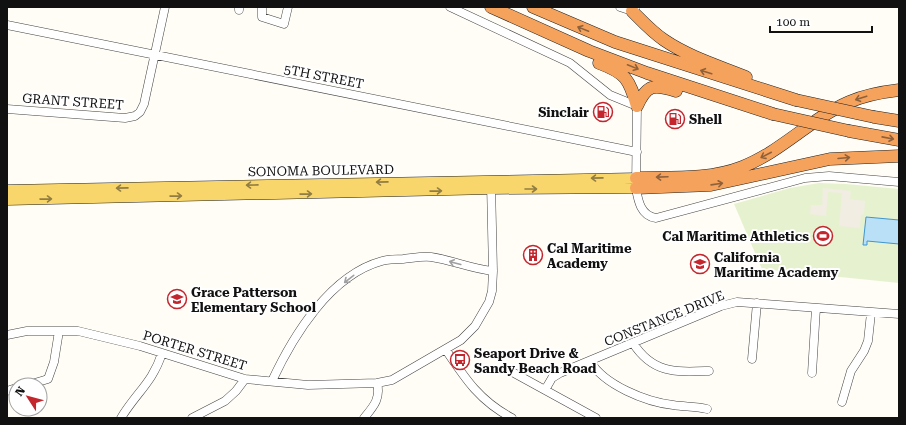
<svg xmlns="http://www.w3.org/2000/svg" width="906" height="425" font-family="'Roboto Serif',serif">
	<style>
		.pitch { fill: #e6f2cf }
		.plaza { fill: #f1ede2 }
		.water { fill: #b9e0f7; stroke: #3f96cf }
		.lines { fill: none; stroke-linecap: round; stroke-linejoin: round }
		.minor-casing { stroke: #444; stroke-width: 9 }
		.major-casing { stroke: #222; stroke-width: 11 }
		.highway-casing { stroke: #222; stroke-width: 13 }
		.minor { stroke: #fff; stroke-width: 8 }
		.major { stroke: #f9d66b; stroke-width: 10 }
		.highway { stroke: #f5a25d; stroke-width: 12 }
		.highway-bridge-casing { stroke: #222; stroke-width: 13; stroke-linecap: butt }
		.highway-bridge { stroke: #f5a25d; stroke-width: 12 }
		.oneway { stroke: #8e613b }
		.oneway2 { stroke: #917d42 }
		.oneway3 { stroke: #a0a0a0 }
		.labels { text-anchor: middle; stroke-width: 4; stroke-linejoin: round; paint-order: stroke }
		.street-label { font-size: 13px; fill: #111; stroke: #fff }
		.poi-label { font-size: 13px; font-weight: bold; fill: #111; stroke: #fff; text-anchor: start }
	</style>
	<rect width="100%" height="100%" fill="#fffdf5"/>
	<path class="pitch" d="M819 183 846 184 899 189V283L762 269 734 204 790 188Z"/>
	<path class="plaza" d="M823 188 851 191 850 199 865 201 864 214 861 215 860 228 839 226 842 193 828 192 826 216 810 214 811 205H822Z"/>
	<path class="water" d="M866 217 899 220V244L867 241V245H863Z"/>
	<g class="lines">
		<g class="minor-casing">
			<path id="minor" d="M262 7V17L284 24 288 7
				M450 7 570 63 610 95 637 106 636 188C638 201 641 216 656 218L805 178 829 176 899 182
				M620 7 632 11 635 8
				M239 10V7
				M7 25 637 152
				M7 109 125 118 135 116 140 112 144 104 165 7
				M7 335 27 331H78L140 346 245 379 308 385 377 383 392 380 461 340 475 326 489 302 492 291 493 271 491 184
				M633 343C653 374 676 372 709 371
				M446 350C466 380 480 401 512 418
				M752 359 757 303
				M590 361C604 385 646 402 673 405 685 407 695 406 707 409
				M514 373 596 418
				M812 373 816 308
				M272 381C293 336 330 275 382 261 389 259 397 259 403 259 413 258 422 256 431 257 452 260 472 269 493 271
				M28 385 48 379 54 362 59 331
				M545 390 552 378 560 373 721 306 737 302 899 314
				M7 391 16 388
				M842 402 851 371 864 351 868 341 871 313
				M121 418C136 393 153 382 162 353
				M192 418 225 401 236 391 245 379
				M364 418C373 407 381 399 377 383"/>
		</g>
		<g class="major-casing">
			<path id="major" d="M7 190 636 178
				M7 200 492 189 636 188"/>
		</g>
		<g class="highway-casing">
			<path id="highway" d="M491 7 589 51 647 73 773 114
				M533 7 615 42 796 100
				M632 11C642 21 652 32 664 40 689 57 719 66 746 77
				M599 63C626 73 629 79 637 106
				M637 106C647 84 654 84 676 91
				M874 117 899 121
				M849 131 899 140
				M636 178C670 177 709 180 742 167 781 152 810 119 849 102 865 95 882 92 899 90
				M636 188 711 185 830 159 899 156"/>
		</g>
		<use href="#minor" class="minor"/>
		<use href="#major" class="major"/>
		<use href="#highway" class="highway"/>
		<g class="highway-bridge-casing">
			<path id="highway-bridge" d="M796 100 874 117
				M773 114 849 131"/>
		</g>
		<use href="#highway-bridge" class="highway-bridge"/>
	</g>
	<defs><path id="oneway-shaft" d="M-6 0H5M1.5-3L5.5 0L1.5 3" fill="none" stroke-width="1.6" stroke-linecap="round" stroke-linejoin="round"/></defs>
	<g class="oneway">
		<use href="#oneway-shaft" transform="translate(583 29) rotate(-158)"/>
		<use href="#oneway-shaft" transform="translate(633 67) rotate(22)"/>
		<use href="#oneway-shaft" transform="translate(706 72) rotate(-163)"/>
		<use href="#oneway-shaft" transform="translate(861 98) rotate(162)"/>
		<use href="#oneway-shaft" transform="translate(888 138) rotate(11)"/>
		<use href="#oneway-shaft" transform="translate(766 155) rotate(153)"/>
		<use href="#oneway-shaft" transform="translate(844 158) rotate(-5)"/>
		<use href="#oneway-shaft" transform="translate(662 177) rotate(178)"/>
		<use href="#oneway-shaft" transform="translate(717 184) rotate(-8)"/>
	</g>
	<g class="oneway2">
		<use href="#oneway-shaft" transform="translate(597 178) rotate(179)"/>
		<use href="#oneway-shaft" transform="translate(382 182) rotate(179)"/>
		<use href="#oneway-shaft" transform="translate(252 185) rotate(179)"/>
		<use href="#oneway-shaft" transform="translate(122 188) rotate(179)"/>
		<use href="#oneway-shaft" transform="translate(531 189)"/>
		<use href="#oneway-shaft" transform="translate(436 191) rotate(-1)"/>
		<use href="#oneway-shaft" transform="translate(306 194) rotate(-1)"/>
		<use href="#oneway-shaft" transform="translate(176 196) rotate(-1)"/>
		<use href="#oneway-shaft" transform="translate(46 199) rotate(-1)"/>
	</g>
	<g class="oneway3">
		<use href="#oneway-shaft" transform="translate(455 263) rotate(-165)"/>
		<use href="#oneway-shaft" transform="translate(349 279) rotate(142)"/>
	</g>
	<defs>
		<g id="fuel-ring" transform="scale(1)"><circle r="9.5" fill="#fff" stroke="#c4262e" stroke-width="1.5"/><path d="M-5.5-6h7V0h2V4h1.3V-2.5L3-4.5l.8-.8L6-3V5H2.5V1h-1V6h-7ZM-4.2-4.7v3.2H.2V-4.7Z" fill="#c4262e"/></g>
		<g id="stadium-ring" transform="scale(1)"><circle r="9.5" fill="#fff" stroke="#c4262e" stroke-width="1.5"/><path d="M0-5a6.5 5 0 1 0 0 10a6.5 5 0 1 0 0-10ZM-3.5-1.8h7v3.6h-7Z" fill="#c4262e"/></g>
		<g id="building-ring" transform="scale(1)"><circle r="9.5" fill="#fff" stroke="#c4262e" stroke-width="1.5"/><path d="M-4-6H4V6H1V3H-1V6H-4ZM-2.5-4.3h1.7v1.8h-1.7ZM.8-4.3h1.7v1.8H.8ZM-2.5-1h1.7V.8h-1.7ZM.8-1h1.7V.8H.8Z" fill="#c4262e"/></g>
		<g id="university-ring" transform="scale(1)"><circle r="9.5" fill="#fff" stroke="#c4262e" stroke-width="1.5"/><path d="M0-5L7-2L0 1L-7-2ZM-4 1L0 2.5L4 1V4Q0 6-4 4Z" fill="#c4262e"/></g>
		<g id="school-ring" transform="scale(1)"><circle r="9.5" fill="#fff" stroke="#c4262e" stroke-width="1.5"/><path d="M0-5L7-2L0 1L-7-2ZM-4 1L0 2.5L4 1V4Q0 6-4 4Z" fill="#c4262e"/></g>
		<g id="bus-ring" transform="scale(1)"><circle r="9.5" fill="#fff" stroke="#c4262e" stroke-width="1.5"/><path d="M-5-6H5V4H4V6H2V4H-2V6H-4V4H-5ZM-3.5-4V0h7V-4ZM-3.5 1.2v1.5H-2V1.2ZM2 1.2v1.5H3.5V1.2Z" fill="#c4262e"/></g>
	</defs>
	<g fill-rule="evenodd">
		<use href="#fuel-ring" x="603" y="112"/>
		<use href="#fuel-ring" x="675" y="119"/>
		<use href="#stadium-ring" x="823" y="236"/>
		<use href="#building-ring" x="533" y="255"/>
		<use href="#university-ring" x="700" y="264"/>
		<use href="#school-ring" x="177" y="299"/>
		<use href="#bus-ring" x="460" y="360"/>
	</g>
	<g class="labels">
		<g class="street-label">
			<text transform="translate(324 76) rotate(11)" y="5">5TH STREET</text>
			<text transform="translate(73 101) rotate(4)" y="5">GRANT STREET</text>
			<text transform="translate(321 170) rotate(-1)" y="5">SONOMA BOULEVARD</text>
			<text transform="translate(664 318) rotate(-22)" y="5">CONSTANCE DRIVE</text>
			<text transform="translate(195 350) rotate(17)" y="5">PORTER STREET</text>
		</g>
		<g class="poi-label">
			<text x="589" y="117" text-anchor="end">Sinclair</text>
			<text x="689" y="124">Shell</text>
			<text x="809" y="241" text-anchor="end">Cal Maritime Athletics</text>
			<text x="547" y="253">Cal Maritime<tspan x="547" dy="15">Academy</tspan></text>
			<text x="714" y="262">California<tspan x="714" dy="15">Maritime Academy</tspan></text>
			<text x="191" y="297">Grace Patterson<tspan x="191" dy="15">Elementary School</tspan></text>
			<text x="474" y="358">Seaport Drive &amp;<tspan x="474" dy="15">Sandy Beach Road</tspan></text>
		</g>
	</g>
	<rect width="906" height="425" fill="none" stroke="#111111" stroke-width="16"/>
	<g transform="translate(28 397) rotate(306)"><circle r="19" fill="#ffffff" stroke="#a0a0a0"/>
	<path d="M0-3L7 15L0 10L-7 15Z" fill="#c4262e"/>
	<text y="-6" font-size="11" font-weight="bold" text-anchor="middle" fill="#111111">N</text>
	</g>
	<path d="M770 26v6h102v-6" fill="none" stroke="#111111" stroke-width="2"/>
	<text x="776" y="26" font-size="12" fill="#111111" stroke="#ffffff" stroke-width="3" paint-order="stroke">100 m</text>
</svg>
